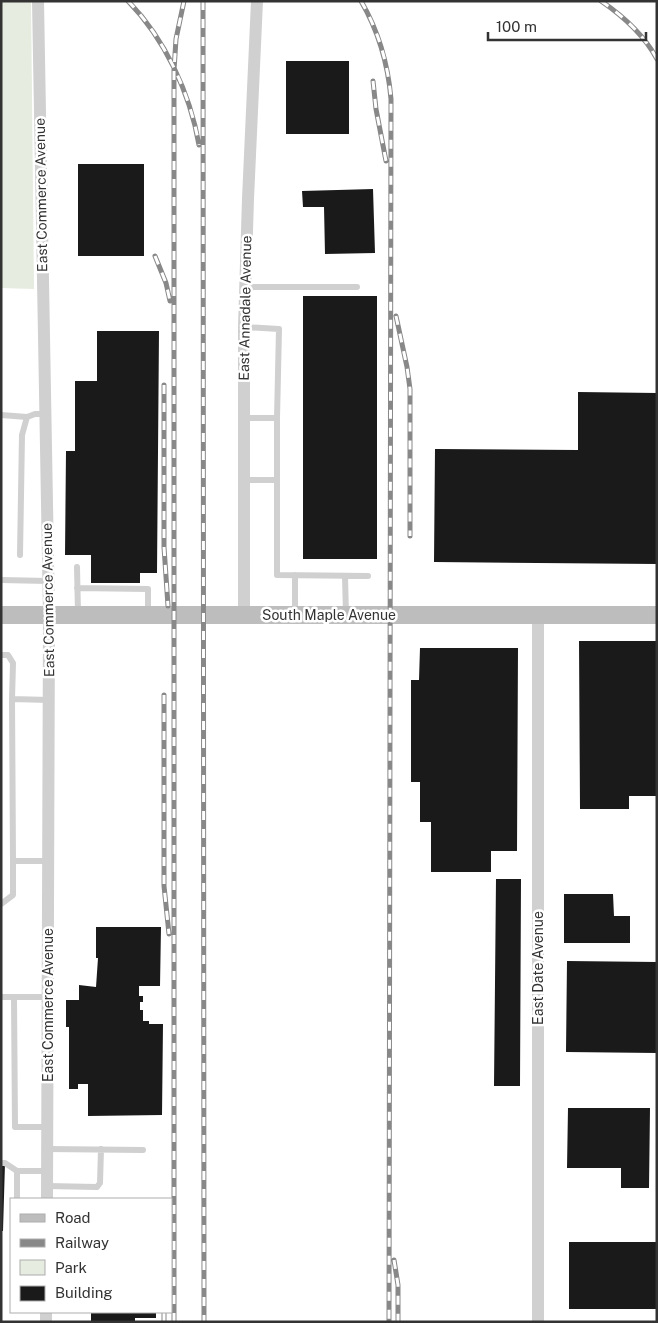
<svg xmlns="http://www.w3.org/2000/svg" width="658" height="1323" font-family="'Public Sans',sans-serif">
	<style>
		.green { fill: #e6ecdf }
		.building { fill: #1a1a1a }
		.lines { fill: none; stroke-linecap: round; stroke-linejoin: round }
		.lane { stroke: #d0d0d0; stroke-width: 6 }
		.street { stroke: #d0d0d0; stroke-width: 12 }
		.secondary { stroke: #bdbdbd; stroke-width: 18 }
		.rail-casing { stroke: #888; stroke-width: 5 }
		.rail { stroke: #fff; stroke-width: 3; stroke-dasharray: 9; stroke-linecap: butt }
		.labels { text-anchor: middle; stroke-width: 5; stroke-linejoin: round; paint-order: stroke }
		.street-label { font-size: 14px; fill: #333; stroke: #fff }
	</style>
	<rect width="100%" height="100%" fill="#fff"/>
	<path class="green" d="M1 1H31L34 289 1 288Z"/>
	<path class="building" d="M286 61H349V134H286Z
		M78 164H144V256H78Z
		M373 189 375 253 325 254 324 207H303L302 191Z
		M303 296H377V559H303Z
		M97 331H159L157 573H140V583H91V555H65L66 451H75V381H97Z
		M578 392 657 393V564L434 562 435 449 578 450Z
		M579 641H657V796H629V809H580Z
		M420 648H518L517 851H491V872H431V822H420V782H411V680H419Z
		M496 879H521L520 1086H494Z
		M564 894H613L614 916H630V943H564Z
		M96 927H161L160 986H139V996H143V1002H140V1010H143V1021H149V1024H163L162 1115 88 1116V1084H78V1089H69V1027H66V1000H79V985L96 987 98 958H96Z
		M567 961 657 962V1053L566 1052Z
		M568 1108H650L649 1188H621V1168H567Z
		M1 1163H5L3 1231H1Z
		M569 1242H657V1309H569Z
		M91 1312H156V1318H135V1322H91Z"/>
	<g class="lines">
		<path class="lane" d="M245 287H357
			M244 327 279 329 277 418V575L368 576
			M1 415 27 417
			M243 418H277
			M244 480H277
			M20 555 22 435 27 417 35 414H45
			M77 567 78 613
			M295 575V614
			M345 576 346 615
			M1 580 48 581
			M77 588 148 589V615
			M1 655H8L13 663 12 699
			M48 861H13L12 699 49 700
			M1 904 13 895V861
			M1 997H14
			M47 1127H15L14 997H48
			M47 1149 143 1150
			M1 1163H5L17 1171H47
			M17 1171V1199
			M47 1186 97 1187 100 1183 101 1149"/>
		<path class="street" d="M38 1 49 615 47 1199
			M244 615V327L248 199 257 1
			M46 1322V1312
			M538 1322V615"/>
		<path class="secondary" d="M1 615H657"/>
		<g class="rail-casing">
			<path id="rail" d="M128 1C165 39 190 93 199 145
				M203 1 204 1322
				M361 1C379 32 388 64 391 99L389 1322
				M601 1C623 16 644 35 657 59
				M373 81 376 109 386 161
				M155 256 166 283 170 301
				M396 316 407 367 410 389V536
				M164 385V547L168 606
				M164 695V886L169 934
				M394 1260 398 1285V1322
				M164 1312V1322
				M174 1322V70L176 39 184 1"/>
		</g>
		<use href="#rail" class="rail"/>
	</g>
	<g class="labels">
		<g class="street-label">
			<text transform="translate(41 195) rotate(-91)" y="5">East Commerce Avenue</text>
			<text transform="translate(245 308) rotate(-89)" y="5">East Annadale Avenue</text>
			<text transform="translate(48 600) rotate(-91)" y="5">East Commerce Avenue</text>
			<text x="329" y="620">South Maple Avenue</text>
			<text transform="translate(538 968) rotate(-90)" y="5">East Date Avenue</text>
			<text transform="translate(48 1005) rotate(-90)" y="5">East Commerce Avenue</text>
		</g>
	</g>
	<rect width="658" height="1323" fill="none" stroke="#333333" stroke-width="5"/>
	<rect x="10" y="1198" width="162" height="115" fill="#ffffff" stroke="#adadad"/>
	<rect x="20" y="1214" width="25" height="8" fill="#bdbdbd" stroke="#adadad"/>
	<text x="55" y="1223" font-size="15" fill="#333333">Road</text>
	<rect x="20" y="1239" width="25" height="8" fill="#888888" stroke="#adadad"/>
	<text x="55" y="1248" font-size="15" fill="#333333">Railway</text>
	<rect x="20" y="1260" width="25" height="15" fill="#e6ecdf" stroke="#adadad"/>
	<text x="55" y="1273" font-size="15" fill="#333333">Park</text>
	<rect x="20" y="1286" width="25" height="15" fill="#1a1a1a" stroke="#adadad"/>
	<text x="55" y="1298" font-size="15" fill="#333333">Building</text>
	<path d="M488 32v8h158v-8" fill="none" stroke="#333333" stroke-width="2.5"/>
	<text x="496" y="32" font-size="15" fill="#333333" stroke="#ffffff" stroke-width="4" paint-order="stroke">100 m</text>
</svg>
